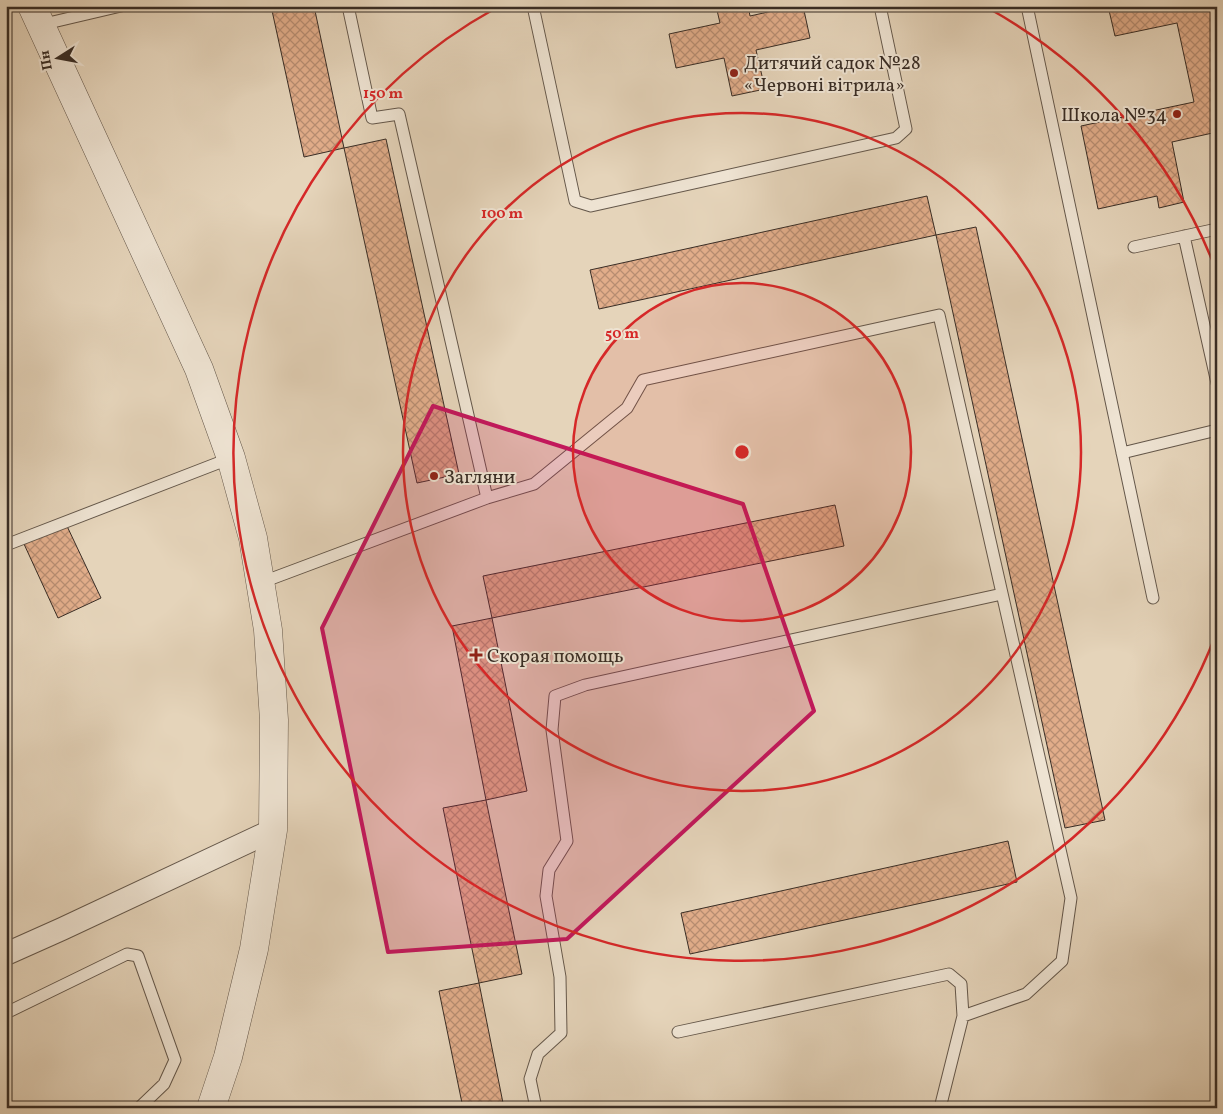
<svg xmlns="http://www.w3.org/2000/svg" width="1223" height="1114" font-family="Vollkorn,serif">
	<style>
		.building { fill: url(#building-cross-hatch); stroke: #392d25 }
		.lines { fill: none; stroke-linecap: round; stroke-linejoin: round }
		.service-casing { stroke: #64574a; stroke-width: 13 }
		.minor-casing { stroke: #64574a; stroke-width: 24 }
		.tertiary-casing { stroke: #64574a; stroke-width: 29 }
		.service { stroke: #eee3d2; stroke-width: 11 }
		.minor { stroke: #eee3d2; stroke-width: 22 }
		.tertiary { stroke: #eee3d2; stroke-width: 28 }
		.marked { fill: #c2185b; fill-opacity: 0.2; stroke: #c2185b; stroke-width: 4; stroke-linejoin: round }
		.ring { fill: none; stroke: #d62828; stroke-width: 2.5 }
		.poi-dot { fill: #8f2418; stroke: #eee3d2; stroke-width: 2 }
		.labels { text-anchor: middle; stroke-width: 4; stroke-linejoin: round; paint-order: stroke }
		.poi-label { font-size: 19px; fill: #392d25; stroke: #eee3d2; text-anchor: start }
		.centre { fill: #d62828; stroke: #eee3d2; stroke-width: 2.5 }
		.ring-label { font-size: 15px; text-anchor: middle; font-weight: bold; fill: #d62828; stroke: #eee3d2; stroke-width: 4; stroke-linejoin: round; paint-order: stroke }
	</style>
	<defs>
		<pattern id="building-cross-hatch" width="8" height="8" patternUnits="userSpaceOnUse" patternTransform="scale(1.25)"><rect width="8" height="8" fill="#e1ad8a"/><path d="M0 0l8 8M0 8l8-8" fill="none" stroke="#b78d71"/></pattern>
	</defs>
	<rect width="100%" height="100%" fill="#e5d4ba"/>
	<filter id="stains"><feTurbulence type="fractalNoise" baseFrequency=".004" numOctaves="4"/><feColorMatrix values="0 0 0 0 .2 0 0 0 0 .09 0 0 0 0 .02 0 0 0 .5 -.17"/></filter>
	<radialGradient id="worn" r=".72"><stop offset=".6" stop-color="#630" stop-opacity="0"/><stop offset="1" stop-color="#630" stop-opacity=".3"/></radialGradient>
	<path class="building" d="M271 6H314L344 148 304 157Z
		M716 6H748L750 16 795 6H803L810 38 756 50 765 89 732 96 724 58 676 68 669 34 720 23Z
		M1108 6H1217V132L1172 142 1184 202 1159 208 1157 196 1098 209 1081 126 1194 102 1177 23 1115 36Z
		M386 139 459 474 417 483 344 148Z
		M927 196 936 235 599 309 590 270Z
		M976 227 1105 820 1065 828 936 235Z
		M835 505 844 546 492 618 483 576Z
		M66 524 101 598 58 618 24 544Z
		M492 618 527 791 486 800 452 626Z
		M486 800 522 974 479 983 443 808Z
		M1008 841 1017 882 690 954 681 913Z
		M479 983 504 1108H463L439 991Z"/>
	<g class="lines">
		<g class="service-casing">
			<path id="service" d="M348 6 372 118 399 114 487 498
				M533 6 575 201 591 206 896 138 906 129 880 6
				M1027 6 1153 598
				M40 25 121 6
				M1184 236 1217 383
				M1134 247 1217 229
				M1122 453 1217 430
				M6 545 231 458
				M260 583 487 498 534 484 627 408 643 380 939 315 1071 898 1062 961 1026 994 963 1016
				M6 1013 127 954 138 956 175 1060 164 1084 139 1108
				M678 1032 949 974 961 984 963 1016 940 1108
				M536 1108 530 1079 538 1054 561 1033 560 977 546 896 549 870 567 841 552 730 555 696 585 685 1002 594"/>
		</g>
		<g class="minor-casing">
			<path id="minor" d="M6 954 62 929 273 830"/>
		</g>
		<g class="tertiary-casing">
			<path id="tertiary" d="M32 6 199 369 231 458 253 538 268 630 274 720 273 830 254 949 228 1057 211 1108"/>
		</g>
		<use href="#service" class="service"/>
		<use href="#minor" class="minor"/>
		<use href="#tertiary" class="tertiary"/>
	</g>
	<path class="marked" d="M433 406 743 504 814 711 567 939 388 952 322 628Z"/>
	<circle cx="742" cy="452" r="169" fill="#d62828" fill-opacity=".12"/>
	<g class="ring">
		<circle cx="742" cy="452" r="169"/>
		<circle cx="742" cy="452" r="339"/>
		<path d="M1216 634A508 508 0 1 1 496 8M988 8A508 508 0 0 1 1216 270"/>
	</g>
	<g class="poi-dot">
		<circle cx="734" cy="73" r="5"/>
		<circle cx="1177" cy="114" r="5"/>
		<circle cx="434" cy="476" r="5"/>
		<path d="M473.5 647.5h5v5h5v5h-5v5h-5v-5h-5v-5h5z"/>
	</g>
	<g class="labels">
		<g class="poi-label">
			<text x="744" y="69">Дитячий садок №28<tspan x="744" dy="22">«Червоні вітрила»</tspan></text>
			<text x="1167" y="121" text-anchor="end">Школа №34</text>
			<text x="444" y="483">Загляни</text>
			<text x="487" y="662">Скорая помощь</text>
		</g>
	</g>
	<circle cx="742" cy="452" r="8" class="centre"/>
	<g class="ring-label">
		<text x="383" y="98">150 m</text>
		<text x="502" y="218">100 m</text>
		<text x="622" y="338">50 m</text>
	</g>
	<rect width="1223" height="1114" fill="none" stroke="#e5d4ba" stroke-width="25"/>
	<rect x="8" y="8" width="1208" height="1099" fill="none" stroke="#392d25" stroke-width="2.5"/>
	<rect x="12" y="12" width="1198" height="1089" fill="none" stroke="#392d25"/>
	<g transform="translate(58 58) rotate(259)" stroke="#eee3d2" stroke-width="4" paint-order="stroke">
	<path d="M0-4L9 19L0 12L-9 19Z" fill="#392d25"/>
	<text y="-8" font-size="14" font-weight="bold" text-anchor="middle" fill="#392d25">Пн</text>
	</g>
	<rect width="100%" height="100%" filter="url(#stains)"/>
	<rect width="100%" height="100%" fill="url(#worn)"/>
</svg>
